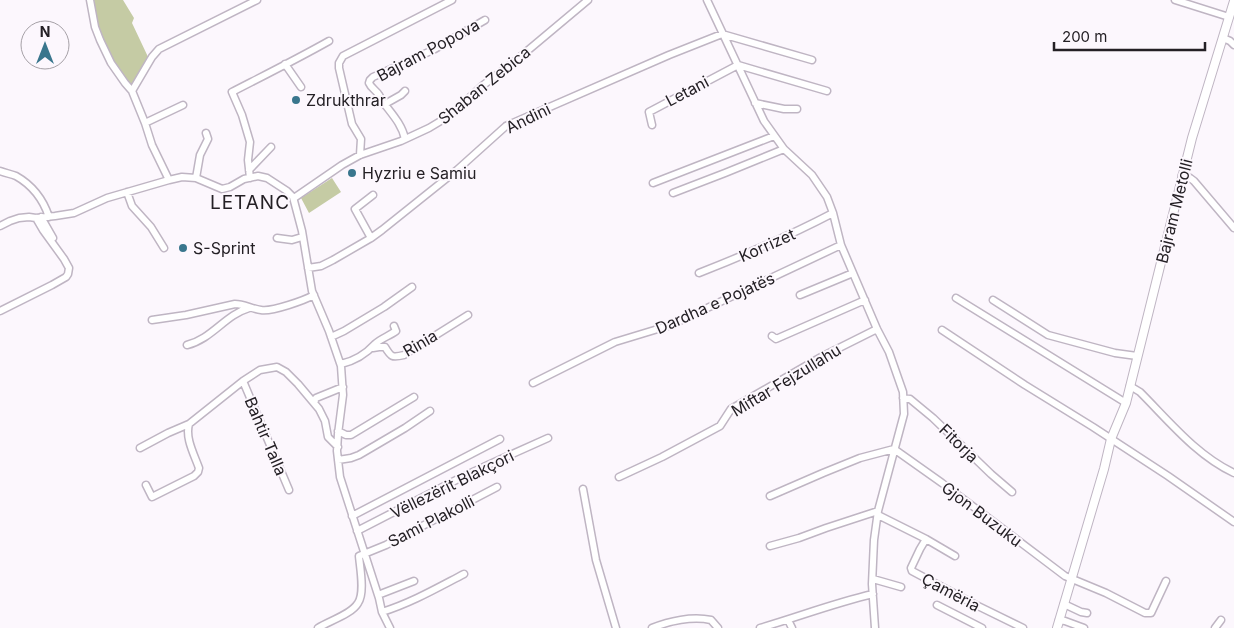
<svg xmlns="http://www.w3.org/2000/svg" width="1234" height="628" font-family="Inter,sans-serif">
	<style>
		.green { fill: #c5cba4 }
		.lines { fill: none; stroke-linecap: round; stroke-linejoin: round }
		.minor-casing { stroke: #bfb5c3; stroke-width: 9 }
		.major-casing { stroke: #bfb5c3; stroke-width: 10 }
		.minor { stroke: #fff; stroke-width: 6 }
		.major { stroke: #fff; stroke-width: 8 }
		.poi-dot { fill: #39768d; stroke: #fcf7fd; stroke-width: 2 }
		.labels { text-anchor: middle; stroke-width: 4; stroke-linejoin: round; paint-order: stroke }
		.street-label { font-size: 16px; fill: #242025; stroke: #fcf7fd }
		.poi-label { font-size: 16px; fill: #242025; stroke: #fcf7fd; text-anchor: start }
		.quarter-label { font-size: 19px; letter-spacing: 1px; fill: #242025; stroke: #fcf7fd }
	</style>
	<rect width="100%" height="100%" fill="#fcf7fd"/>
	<path class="green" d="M94 0H123L134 18 132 23 149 59 132 85C118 80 101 38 97 24 96 16 95 8 94 0Z
		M332 178 341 192 309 213 301 198Z"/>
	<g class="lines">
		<g class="minor-casing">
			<path id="minor" d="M707 0 764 121 784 149 812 175 827 197 833 213 841 245 877 329 889 352 903 392 904 414 878 511 874 540 872 584 875 628
				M1175 0 1229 17
				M722 34 812 60
				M1223 38 1230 41 1234 45
				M285 64 301 87
				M738 65 827 91
				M132 91 152 57 159 49 257 0
				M755 103 784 109H797
				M385 104 401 95 405 91
				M145 123 183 105
				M652 125 649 112 738 65
				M405 139C402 124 391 113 383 102 380 99 381 98 379 95 376 90 371 88 369 83L370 80 373 77 433 50 485 20
				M360 155 361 139 352 124 339 68V63L343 56 452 0
				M249 170 271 147
				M0 171C5 173 11 174 16 176 32 185 43 199 49 217
				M1182 175 1190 178 1194 181 1234 228
				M196 178 200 155 208 139 206 133
				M250 178 248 160 250 142 242 115 232 92C265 75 297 59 329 41
				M169 180 182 177 196 178 222 189 230 187 244 179 258 176 267 178 287 191 293 197 302 231 312 291 329 331 341 366 343 395 338 434 337 451 340 477 379 598 382 612 390 628
				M653 183 774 136
				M127 192 132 206 151 227 164 248
				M673 193 725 173 784 149
				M294 198 342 165 360 155 401 141 429 128 444 119 455 111 482 86 514 62 588 0
				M41 217 53 238
				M0 226 10 221 19 218 29 217 36 218 55 216 74 213 107 198 169 180 152 145 145 123 132 91 125 83 111 63 100 40 95 27 90 0
				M277 238 292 240 302 237
				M371 238 355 209 373 195
				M308 268 321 266 333 260 371 238 382 230 457 170 506 126 669 55 722 34
				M699 273C745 255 789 236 833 213
				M800 295 853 273
				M956 298 1126 403
				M993 300 1048 335 1115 353 1137 356
				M0 311 52 285 66 277 68 274 69 268 64 259 43 230 36 218
				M152 320 186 315 235 304C244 304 252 309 261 310 272 312 305 300 314 295
				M942 330 1025 385 1093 427 1168 476 1234 522
				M772 336 776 339 865 300
				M331 337 344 331 384 307 412 287
				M187 345C212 339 225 315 249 308
				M373 348 379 347H385C391 357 392 358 404 355L468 315
				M341 364C354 361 365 355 375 344 380 339 389 336 396 331L394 326
				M243 381 289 490
				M533 383 615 342 671 325 841 245
				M1130 386 1140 392C1169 421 1196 455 1234 473
				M903 398 910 399 933 418 991 474 1012 492
				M314 403 316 398 343 387
				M338 431 346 435H351L414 397
				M140 448 168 433 189 424
				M894 449 942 483 1065 576 1106 593 1145 613H1151L1166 581
				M338 460 351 458 359 455 405 428 430 411
				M619 477 662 457 720 426 731 409 823 356 877 329
				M146 485 152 497 194 476 198 472 199 468C194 454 185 438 189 424L243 381 260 370 277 367 286 372 298 384 319 409 325 421 328 437 338 447
				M583 489 596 560 616 628
				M770 496 823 473 860 458 894 449
				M878 515 926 539
				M352 516 500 439
				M357 531 462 477 490 464 548 438
				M770 546 799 538 826 528 878 511
				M955 556 926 539 920 549 911 568 912 571 976 605 1023 628
				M873 579 901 587
				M378 595 414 581
				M1064 604 1081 612 1087 613
				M937 605 982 628
				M382 612C411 603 437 588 464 574
				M788 620 792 628
				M1059 620 1065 621 1084 628
				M318 628C329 621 352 614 358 603 365 593 360 568 359 556L386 545 497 487
				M652 628C669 621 692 616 711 620L718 628
				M760 628C798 617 834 603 873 594
				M1215 628 1221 620"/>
		</g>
		<g class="major-casing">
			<path id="major" d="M1057 628 1104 469 1111 439 1126 403 1192 138 1234 1"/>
		</g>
		<use href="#minor" class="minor"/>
		<use href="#major" class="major"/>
	</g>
	<g class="poi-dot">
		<circle cx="296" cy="100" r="5"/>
		<circle cx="352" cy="173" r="5"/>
		<circle cx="183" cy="248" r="5"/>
	</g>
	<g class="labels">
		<g class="street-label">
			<text transform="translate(428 50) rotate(-28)" y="6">Bajram Popova</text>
			<text transform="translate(484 85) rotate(-39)" y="6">Shaban Zebica</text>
			<text transform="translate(687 91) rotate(-28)" y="6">Letani</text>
			<text transform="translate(528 118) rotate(-26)" y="6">Andini</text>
			<text transform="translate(1174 211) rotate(-76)" y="6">Bajram Metolli</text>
			<text transform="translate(767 245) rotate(-24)" y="6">Korrizet</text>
			<text transform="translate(715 303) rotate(-24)" y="6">Dardha e Pojatës</text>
			<text transform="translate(420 343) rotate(-30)" y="6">Rinia</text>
			<text transform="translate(786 380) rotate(-31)" y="6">Miftar Fejzullahu</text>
			<text transform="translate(266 436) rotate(67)" y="6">Bahtir Talla</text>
			<text transform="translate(959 443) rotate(44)" y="6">Fitorja</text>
			<text transform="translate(452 484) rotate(-26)" y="6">Vëllezërit Blakçori</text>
			<text transform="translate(982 514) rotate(37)" y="6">Gjon Buzuku</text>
			<text transform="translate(431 521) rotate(-27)" y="6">Sami Plakolli</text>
			<text transform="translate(951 592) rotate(28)" y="6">Çamëria</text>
		</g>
		<g class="poi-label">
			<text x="306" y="106">Zdrukthrar</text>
			<text x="362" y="179">Hyzriu e Samiu</text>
			<text x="193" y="254">S-Sprint</text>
		</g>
		<g class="quarter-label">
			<text x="250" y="209">LETANC</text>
		</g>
	</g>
	<g transform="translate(45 45)"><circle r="24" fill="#fcf7fd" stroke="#a6a1a7"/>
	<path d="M0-4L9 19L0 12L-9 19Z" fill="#39768d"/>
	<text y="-8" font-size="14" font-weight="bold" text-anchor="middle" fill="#242025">N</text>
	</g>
	<path d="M1054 42v8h151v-8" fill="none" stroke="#242025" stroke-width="2.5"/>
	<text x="1062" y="42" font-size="15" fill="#242025" stroke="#fcf7fd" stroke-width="4" paint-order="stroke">200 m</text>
</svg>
